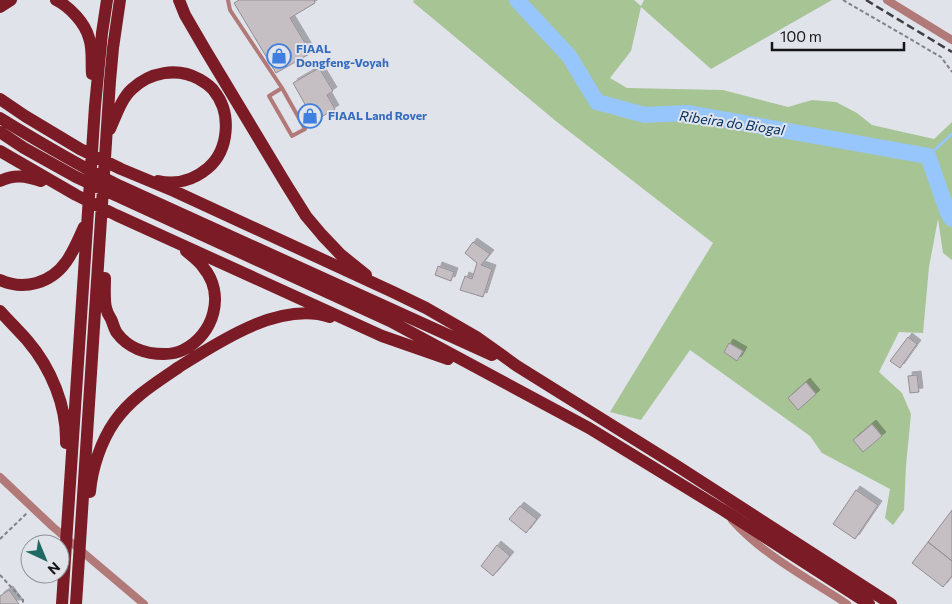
<svg xmlns="http://www.w3.org/2000/svg" width="952" height="604" font-family="Commissioner,sans-serif">
	<style>
		.green { fill: #a7c495 }
		.lines { fill: none; stroke-linecap: round; stroke-linejoin: round }
		.stream { stroke: #97c6fd; stroke-width: 2.5 }
		.river { stroke: #97c6fd; stroke-width: 16 }
		.building { fill: #c5bec2; stroke: #958e92; filter: url(#shadow) }
		.path { stroke: #808287; stroke-width: 2; stroke-dasharray: 4 2.5; stroke-linecap: butt }
		.lane { stroke: #b17a79; stroke-width: 4 }
		.street { stroke: #b17a79; stroke-width: 8 }
		.primary { stroke: #7b1b25; stroke-width: 12 }
		.rail { stroke: #3e3f42; stroke-width: 2.5; stroke-dasharray: 8 4; stroke-linecap: butt }
		.labels { text-anchor: middle; stroke-width: 4; stroke-linejoin: round; paint-order: stroke }
		.shop-label { font-size: 12px; font-weight: bold; fill: #366cbe; stroke: #e0e3ea; text-anchor: start }
		.water-label { font-size: 14px; font-style: italic; fill: #003161; stroke: #e0e3ea }
	</style>
	<defs>
		<filter id="shadow"><feDropShadow dx="4" dy="-4" stdDeviation="0" flood-color="#0004"/></filter>
	</defs>
	<rect width="100%" height="100%" fill="#e0e3ea"/>
	<path class="green" d="M414 0H634L641 6 644 0H832L711 69 641 7 631 51 610 78 627 88 723 90 788 107 812 100 836 102 857 113 872 125 934 139 952 122V260L943 253 938 219 929 267 923 333 899 332 879 372 902 393 911 414 906 466 904 510 893 525 885 518 890 489 822 453 810 436 690 350 641 420 610 412 713 243 557 122 413 2Z"/>
	<g class="lines">
		<path class="stream" d="M928 156 952 134"/>
		<path class="river" d="M517 0 569 56 597 102 645 115 687 113 928 156 948 213 952 219"/>
	</g>
	<path class="building" d="M239 0H314L315 3 290 18 311 53 276 73 234 3Z
		M319 68 333 91 327 95 335 109 309 124 300 109 306 106 293 83Z
		M473 242 490 254 481 265 492 269 483 297 460 290 465 276 472 279 477 263 465 253Z
		M438 266 454 272 451 281 435 275Z
		M908 337 917 344 900 368 890 361Z
		M729 343 743 351 737 361 724 352Z
		M917 375 919 392 910 393 908 376Z
		M806 382 816 394 798 410 788 398Z
		M872 424 882 436 863 452 853 440Z
		M856 490 878 505 855 539 833 524Z
		M520 506 537 519 526 533 509 519Z
		M952 510V561L928 542Z
		M928 542 952 561V576L943 587 912 563Z
		M497 545 510 556 493 576 481 566Z
		M9 590 19 604H0V596Z"/>
	<g class="lines">
		<path class="path" d="M843 0 941 57 952 72
			M0 539 27 513
			M0 575 23 600V604"/>
		<path class="lane" d="M228 0 230 10 282 88 305 129 292 136 269 96 282 88"/>
		<path class="street" d="M887 0 952 40
			M0 477 53 527 144 604
			M732 520C763 555 809 579 847 604"/>
		<path class="primary" d="M56 0C70 7 85 23 89 38 93 49 91 62 92 74
			M179 0 185 15 206 51 286 184 306 216 322 235 340 254 366 275
			M0 7 11 0
			M0 99 25 116 80 149 121 169 174 191 393 292 426 308 478 338 517 366 674 464 891 604
			M0 118C39 142 78 165 120 186L492 355
			M110 129C116 116 121 99 132 89 150 72 177 67 199 79 204 82 211 86 214 91 232 113 229 150 208 168 194 180 176 185 158 181
			M0 132 24 148 76 177 390 321 589 428 723 510 869 604
			M0 151 76 195 116 215 382 336 448 359
			M0 181C14 174 26 176 41 181
			M105 278C105 288 104 299 106 308 107 312 109 316 111 319 113 323 114 329 117 333 128 348 146 354 164 354 170 354 177 353 183 350 214 335 226 294 203 267 199 261 192 256 186 251
			M0 280C24 291 51 283 66 262 74 251 79 238 84 227
			M0 311C9 321 18 330 27 340 51 368 67 406 66 443
			M90 492C92 468 101 441 115 421 132 397 156 383 179 367 220 341 280 301 330 317
			M62 604 95 106 102 33 107 0
			M76 604 110 81 113 48 120 0"/>
		<path class="rail" d="M866 0 952 52"/>
	</g>
	<defs>
		<g id="shop-ring" transform="scale(1.25)"><circle r="9.5" fill="#e0e3ea" stroke="#3f7fe0" stroke-width="1.5"/><path d="M-5-2.5h2.3a2.7 3.5 0 0 1 5.4 0H5L5.5 6h-11ZM-1.5-2.5h3a1.5 2.3 0 0 0-3 0Z" fill="#3f7fe0"/></g>
	</defs>
	<g fill-rule="evenodd">
		<use href="#shop-ring" x="279" y="56"/>
		<use href="#shop-ring" x="310" y="116"/>
	</g>
	<g class="labels">
		<g class="shop-label">
			<text x="296" y="53">FIAAL<tspan x="296" dy="14">Dongfeng-Voyah</tspan></text>
			<text x="328" y="120">FIAAL Land Rover</text>
		</g>
		<g class="water-label">
			<text transform="translate(732 123) rotate(8)" y="5">Ribeira do Biogal</text>
		</g>
	</g>
	<g transform="translate(45 559) rotate(136)"><circle r="24" fill="#e0e3ea" stroke="#8e9196"/>
	<path d="M0-4L9 19L0 12L-9 19Z" fill="#1e6962"/>
	<text y="-8" font-size="14" font-weight="bold" text-anchor="middle" fill="#141517">N</text>
	</g>
	<path d="M772 42v8h132v-8" fill="none" stroke="#141517" stroke-width="2.5"/>
	<text x="780" y="42" font-size="15" fill="#141517" stroke="#e0e3ea" stroke-width="4" paint-order="stroke">100 m</text>
</svg>
